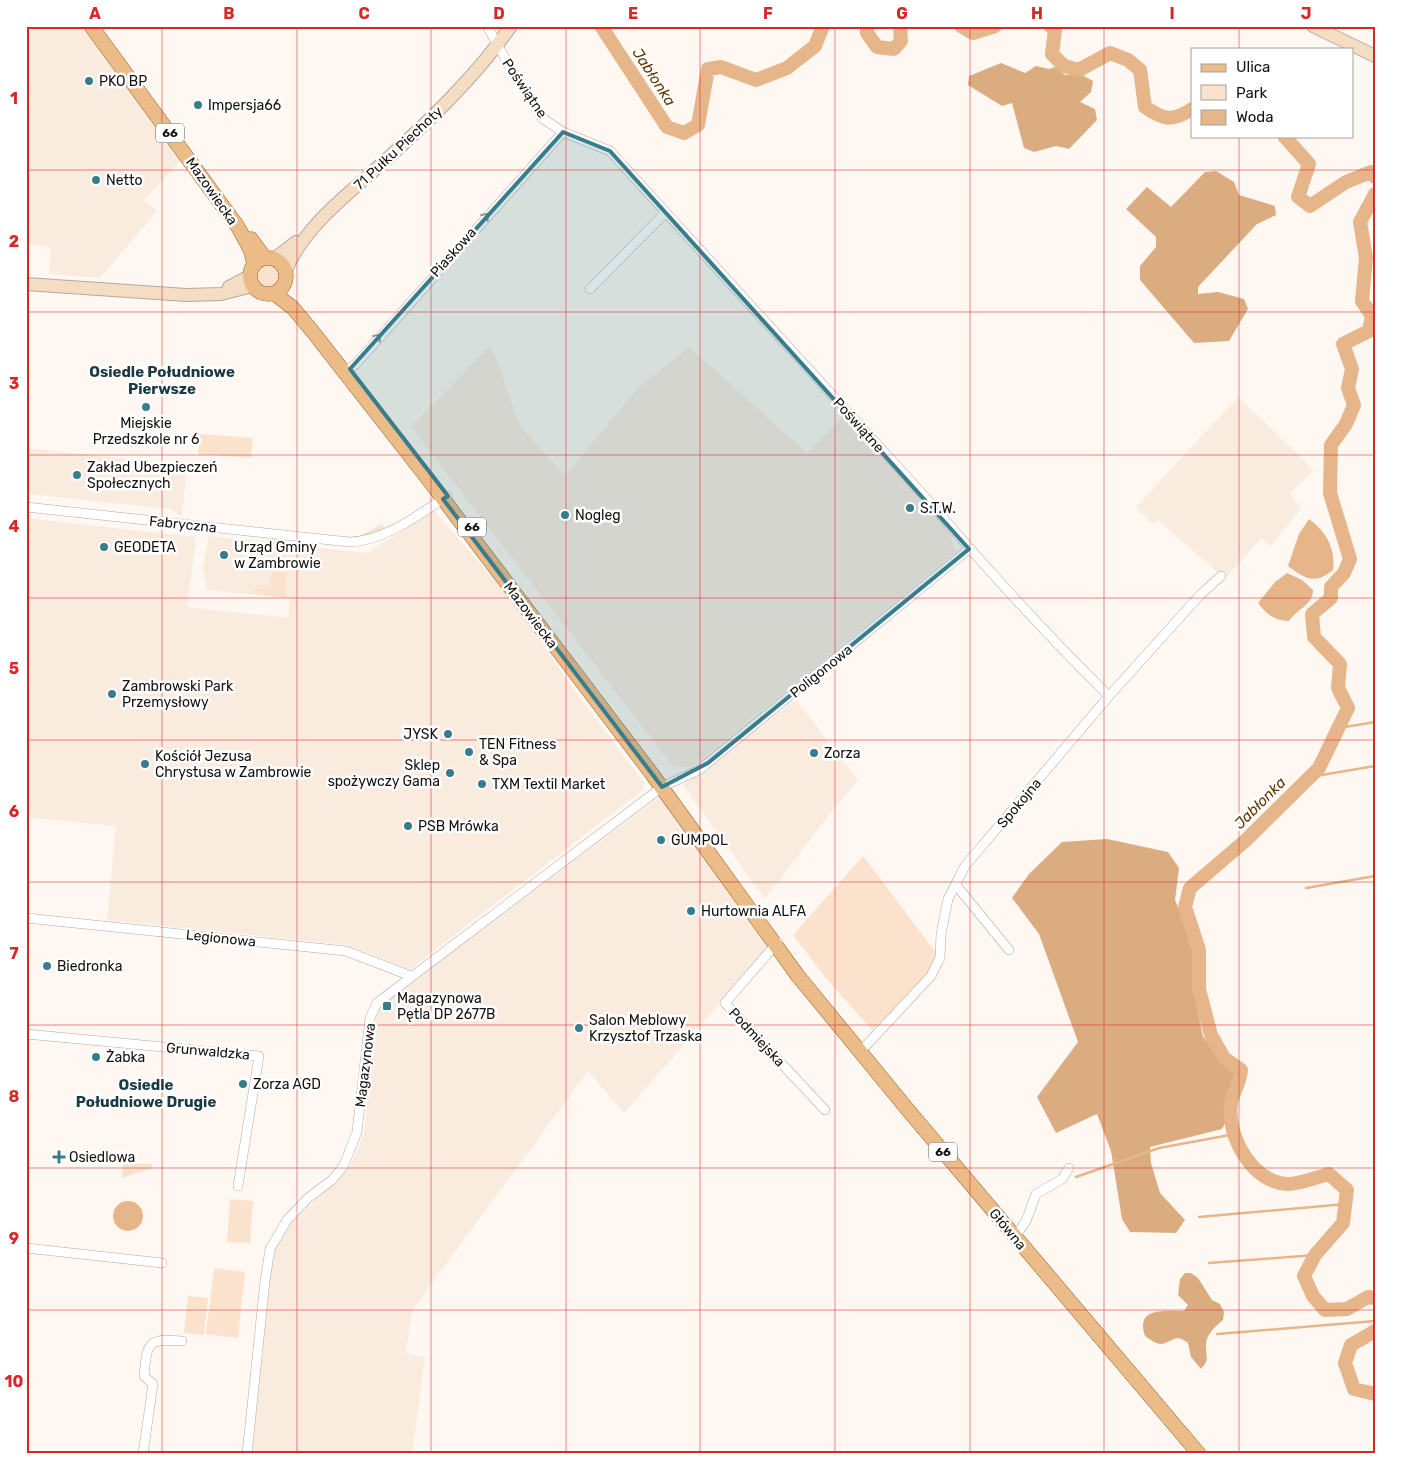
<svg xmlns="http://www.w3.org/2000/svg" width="1401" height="1480" font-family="Rubik,sans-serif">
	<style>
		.built { fill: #faebdf }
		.green { fill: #fbe2cd }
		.forest { fill: #dcac81 }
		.water { fill: #e6b68a }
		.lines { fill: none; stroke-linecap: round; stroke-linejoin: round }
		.stream { stroke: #e6b68a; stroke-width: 2.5 }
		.river { stroke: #e6b68a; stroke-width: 14 }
		.street-casing { stroke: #b1a9a3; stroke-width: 10 }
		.secondary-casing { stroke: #b1a9a3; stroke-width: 14 }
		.primary-casing { stroke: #97632b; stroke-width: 15 }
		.street { stroke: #fff; stroke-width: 9 }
		.secondary { stroke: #f5ddc4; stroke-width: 12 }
		.primary { stroke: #ebbb88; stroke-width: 14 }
		.oneway { stroke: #969593 }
		.marked { fill: #387d8b; fill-opacity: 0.2; stroke: #387d8b; stroke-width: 4; stroke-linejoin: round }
		.grid { fill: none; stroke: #d62828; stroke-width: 1; stroke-opacity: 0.55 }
		.poi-dot { fill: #387d8b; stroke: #fff; stroke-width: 2 }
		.labels { text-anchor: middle; stroke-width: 5; stroke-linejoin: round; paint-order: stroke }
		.shield { fill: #fff; stroke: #5b5a58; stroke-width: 1 }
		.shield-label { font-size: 12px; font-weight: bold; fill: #151310 }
		.poi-label { font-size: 14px; fill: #151310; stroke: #fff; text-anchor: start }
		.street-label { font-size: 14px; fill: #151310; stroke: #fff }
		.water-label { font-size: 15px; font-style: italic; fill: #653800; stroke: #fff }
		.neighbourhood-label { font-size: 15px; font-weight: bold; fill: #1a3a41; stroke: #fff }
		.neatline { fill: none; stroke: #d62828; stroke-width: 2 }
		.grid-label { font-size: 16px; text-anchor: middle; font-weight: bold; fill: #d62828 }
	</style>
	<rect width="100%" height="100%" fill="#fff8f2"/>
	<path class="built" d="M26 26H81L181 161 144 200 157 211 100 278 49 274 51 247 26 244Z
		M491 345 520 426 565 476 638 388 689 347 807 453 843 417 901 476 950 534 956 552 692 767 673 766 411 427Z
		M1238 397 1314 470 1290 493 1301 508 1271 546 1261 538 1225 579 1158 520 1153 524 1136 507Z
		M26 448 187 465 182 517 171 509 26 494Z
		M434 511 515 603 572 687 644 783 643 790 410 969 347 945 107 920 116 826 26 817V518L194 537 196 539 187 607 288 618 290 598 207 590 203 568 209 536 367 553Z
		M796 700 858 780 828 816 765 899 683 785Z
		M662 795 774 946 721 1002 624 1113 588 1071 412 1310 406 1353 425 1358 412 1454H252L272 1257 280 1237 290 1224 350 1167 364 1134 376 1019 381 1006Z"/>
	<path class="green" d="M256 277a12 12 0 1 1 24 0a12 12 0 1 1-24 0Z
		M200 434 253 438 251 458 198 454Z
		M382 524 385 528 355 538Z
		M273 538H275V542L297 545 298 541H306L307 547 250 541 272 542Z
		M273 571 287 573 285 598 254 594 256 585 269 586Z
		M863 856 940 958 931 976 872 1030 825 977 793 935Z
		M123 1163 152 1164V1168L122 1178Z
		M230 1199 253 1201 250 1243 227 1242Z
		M214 1268 245 1272 238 1338 206 1334Z
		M188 1296 208 1298 204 1335 184 1333Z"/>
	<path class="forest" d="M1001 63 1025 73 1036 66 1049 69 1055 67 1065 75 1080 74 1093 81 1091 92 1080 102 1095 109 1097 120 1069 149 1056 146 1034 152 1024 148 1012 103 1002 106 968 85 969 76Z
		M1216 171 1234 182 1239 195 1275 206 1276 215 1257 224 1198 287V294L1218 292 1244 299 1248 309 1229 341 1194 343 1140 280V266L1156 247V237L1126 209 1147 187 1171 207 1205 172Z
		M1107 839 1168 852 1179 868 1175 900 1194 946 1195 997 1203 1037 1230 1066 1235 1075 1226 1101 1228 1118 1222 1129 1150 1147 1151 1163 1160 1193 1185 1220 1176 1233 1130 1232 1122 1219 1111 1151 1097 1114 1056 1133 1037 1097 1078 1042 1039 934 1012 898 1029 874 1062 842Z
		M1185 1273H1191L1198 1278 1212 1300 1220 1304 1224 1312 1223 1320C1215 1327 1205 1335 1206 1347 1206 1359 1210 1358 1201 1369L1191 1357 1188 1343C1173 1332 1173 1344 1160 1344 1155 1343 1149 1339 1145 1336 1135 1307 1165 1311 1184 1311L1188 1305 1178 1295 1180 1279Z"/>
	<path class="water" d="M1309 519C1326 531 1336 549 1333 570 1315 585 1305 579 1288 566L1299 534Z
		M1287 573 1302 580 1313 590C1313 605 1297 609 1289 621 1275 621 1266 614 1258 603L1275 582Z
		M113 1216a15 15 0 1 1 30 0a15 15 0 1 1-30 0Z"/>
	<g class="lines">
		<path class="stream" d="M1371 200 1375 202
			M1339 728 1375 722
			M1310 777 1375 766
			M1306 888 1375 876
			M1076 1177 1159 1148 1235 1134
			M1199 1217 1346 1204
			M1209 1263 1315 1255
			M1217 1334 1375 1321"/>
		<path class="river" d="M601 26 667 127 684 133 698 125 708 69 721 67 756 80 787 68 815 46 823 26
			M867 26V33L877 47 894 49 901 41 900 26
			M961 26 973 33 995 26
			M1050 26 1055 30 1052 54 1064 66 1079 70 1110 53 1128 60 1140 70 1145 107C1164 120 1172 122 1192 109
			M1284 136 1309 164 1298 197 1310 206 1346 182 1371 172 1375 177
			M1375 194 1360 222 1366 258 1362 301 1372 316 1369 331 1343 344 1352 369 1348 388 1354 405 1346 424 1331 445 1330 493 1350 559 1344 573 1331 587V598L1312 614 1314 637 1340 664 1338 688 1348 708 1319 768 1245 841 1190 888 1185 907 1199 950V989L1211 1035 1224 1058 1241 1070C1240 1084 1233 1091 1231 1103 1226 1135 1252 1183 1288 1184 1300 1184 1317 1177 1329 1174L1347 1190 1343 1223 1315 1255 1304 1276 1313 1296 1325 1310 1347 1309 1368 1297 1375 1298
			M1375 1331 1351 1345 1345 1363 1354 1389 1375 1394"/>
		<g class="street-casing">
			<path id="street" d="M487 26 515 76 542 118 563 132 610 151 927 499C985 567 1045 633 1109 696
				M590 289 666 212
				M344 372 356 364 563 132
				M26 507 349 542C384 541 419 515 447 496
				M956 885 1009 950
				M26 918 346 951 411 976
				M778 942 725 1003 825 1110
				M26 1034 259 1056 238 1186
				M861 1051 931 976 940 958 941 934 948 899 965 866 1109 696 1201 594 1221 576
				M1015 1237 1026 1221 1036 1194 1062 1179 1069 1168
				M26 1248 162 1263
				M143 1454 153 1384 144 1376C147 1343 147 1338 182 1341
				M247 1454 265 1281 270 1249 287 1220 308 1198 332 1180 344 1165 357 1132 370 1018 377 1003 662 787 699 770 969 549"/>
		</g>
		<g class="secondary-casing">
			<path id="secondary" d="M1313 26 1375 56
				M274 259 296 242
				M286 270C305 225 351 192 387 159 432 118 476 76 511 26
				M26 284 186 295 221 294 252 286
				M229 287 250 276"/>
		</g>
		<g class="primary-casing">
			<path id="primary" d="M91 26 238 227 251 251 254 264
				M251 239 265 258
				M250 276a18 18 0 1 1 36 0a18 18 0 1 1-36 0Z
				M275 294 293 308 313 332 428 479 652 774 798 976 908 1110 1199 1454"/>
		</g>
		<use href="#street" class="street"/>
		<use href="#secondary" class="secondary"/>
		<use href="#primary" class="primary"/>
	</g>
	<defs><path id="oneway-chevron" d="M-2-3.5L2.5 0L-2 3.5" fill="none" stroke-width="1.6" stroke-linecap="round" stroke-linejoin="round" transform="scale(1.25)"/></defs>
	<g class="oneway">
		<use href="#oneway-chevron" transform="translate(486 216) rotate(-48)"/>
		<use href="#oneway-chevron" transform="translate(378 337) rotate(-49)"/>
	</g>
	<path class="marked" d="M563 132 610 151 969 549 708 763 662 787 443 499 448 496 350 369Z"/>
	<path class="grid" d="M162 26V1454M297 26V1454M431 26V1454M566 26V1454M700 26V1454M835 26V1454M970 26V1454M1104 26V1454M1239 26V49M1239 136V1454M26 170H1375M26 312H1375M26 455H1375M26 598H1375M26 740H1375M26 882H1375M26 1025H1375M26 1168H1375M26 1310H1375"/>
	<g class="poi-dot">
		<circle cx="89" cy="81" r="5"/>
		<circle cx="198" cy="105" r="5"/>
		<circle cx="96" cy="180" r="5"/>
		<circle cx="146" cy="407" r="5"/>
		<circle cx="77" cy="475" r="5"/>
		<circle cx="910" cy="508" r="5"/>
		<circle cx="565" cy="515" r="5"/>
		<circle cx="104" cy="547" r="5"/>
		<circle cx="224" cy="555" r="5"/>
		<circle cx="112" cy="694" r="5"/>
		<circle cx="448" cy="734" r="5"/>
		<circle cx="469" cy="752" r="5"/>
		<circle cx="814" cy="753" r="5"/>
		<circle cx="145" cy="764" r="5"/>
		<circle cx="450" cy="773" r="5"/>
		<circle cx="482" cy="784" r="5"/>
		<circle cx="408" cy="826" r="5"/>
		<circle cx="661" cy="840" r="5"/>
		<circle cx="691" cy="911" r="5"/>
		<circle cx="47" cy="966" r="5"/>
		<rect x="382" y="1001" width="10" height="10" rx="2.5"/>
		<circle cx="579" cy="1028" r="5"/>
		<circle cx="96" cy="1057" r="5"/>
		<circle cx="243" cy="1084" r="5"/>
		<path d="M56.5 1149.5h5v5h5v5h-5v5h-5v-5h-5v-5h5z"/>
	</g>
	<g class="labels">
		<g class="shield">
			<rect x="156" y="123.5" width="28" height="19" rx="4"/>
			<rect x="458" y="517.5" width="28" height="19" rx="4"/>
			<rect x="929" y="1142.5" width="28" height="19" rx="4"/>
		</g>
		<g class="shield-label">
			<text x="170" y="137">66</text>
			<text x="472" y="531">66</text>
			<text x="943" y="1156">66</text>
		</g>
		<g class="poi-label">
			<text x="99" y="86">PKO BP</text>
			<text x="208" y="110">Impersja66</text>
			<text x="106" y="185">Netto</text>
			<text x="146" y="428" text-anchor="middle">Miejskie<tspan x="146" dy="16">Przedszkole nr 6</tspan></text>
			<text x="87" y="472">Zakład Ubezpieczeń<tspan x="87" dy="16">Społecznych</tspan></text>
			<text x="920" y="513">S.T.W.</text>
			<text x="575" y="520">Nogleg</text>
			<text x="114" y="552">GEODETA</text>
			<text x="234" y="552">Urząd Gminy<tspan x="234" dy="16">w Zambrowie</tspan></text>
			<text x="122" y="691">Zambrowski Park<tspan x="122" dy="16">Przemysłowy</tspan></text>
			<text x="438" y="739" text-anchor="end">JYSK</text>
			<text x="479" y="749">TEN Fitness<tspan x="479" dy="16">&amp; Spa</tspan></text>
			<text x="824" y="758">Zorza</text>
			<text x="155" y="761">Kościół Jezusa<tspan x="155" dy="16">Chrystusa w Zambrowie</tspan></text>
			<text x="440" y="770" text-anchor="end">Sklep<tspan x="440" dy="16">spożywczy Gama</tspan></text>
			<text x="492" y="789">TXM Textil Market</text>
			<text x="418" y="831">PSB Mrówka</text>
			<text x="671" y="845">GUMPOL</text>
			<text x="701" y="916">Hurtownia ALFA</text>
			<text x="57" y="971">Biedronka</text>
			<text x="397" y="1003">Magazynowa<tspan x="397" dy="16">Pętla DP 2677B</tspan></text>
			<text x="589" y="1025">Salon Meblowy<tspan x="589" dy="16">Krzysztof Trzaska</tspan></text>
			<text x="106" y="1062">Żabka</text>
			<text x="253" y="1089">Zorza AGD</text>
			<text x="69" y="1162">Osiedlowa</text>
		</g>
		<g class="street-label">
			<text transform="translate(525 88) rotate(56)" y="5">Poświątne</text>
			<text transform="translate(398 148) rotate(-43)" y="5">71 Pułku Piechoty</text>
			<text transform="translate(212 191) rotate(55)" y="5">Mazowiecka</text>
			<text transform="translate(453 252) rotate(-48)" y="5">Piaskowa</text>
			<text transform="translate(859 425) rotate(48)" y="5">Poświątne</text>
			<text transform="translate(183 524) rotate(6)" y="5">Fabryczna</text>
			<text transform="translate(531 615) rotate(53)" y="5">Mazowiecka</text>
			<text transform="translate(821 671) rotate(-39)" y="5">Poligonowa</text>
			<text transform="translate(1019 803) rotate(-50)" y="5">Spokojna</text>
			<text transform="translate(221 938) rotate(6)" y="5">Legionowa</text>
			<text transform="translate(757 1037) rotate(47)" y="5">Podmiejska</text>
			<text transform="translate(208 1051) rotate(5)" y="5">Grunwaldzka</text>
			<text transform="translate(365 1065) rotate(-83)" y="5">Magazynowa</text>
			<text transform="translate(1008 1229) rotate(50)" y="5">Główna</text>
		</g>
		<g class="water-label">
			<text transform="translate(654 77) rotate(57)" y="5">Jabłonka</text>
			<text transform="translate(1260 803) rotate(-45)" y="5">Jabłonka</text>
		</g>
		<g class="neighbourhood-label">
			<text x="162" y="377">Osiedle Południowe<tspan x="162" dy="17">Pierwsze</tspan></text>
			<text x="146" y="1090">Osiedle<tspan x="146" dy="17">Południowe Drugie</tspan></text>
		</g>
	</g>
	<rect width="1401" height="1480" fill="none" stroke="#ffffff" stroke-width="55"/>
	<rect x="1191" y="48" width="162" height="90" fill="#ffffff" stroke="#a1a19f"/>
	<rect x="1201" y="64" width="25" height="8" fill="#ebbb88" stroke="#a1a19f"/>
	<text x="1236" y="72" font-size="15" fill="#151310">Ulica</text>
	<rect x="1201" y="85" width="25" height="15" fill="#fbe2cd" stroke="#a1a19f"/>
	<text x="1236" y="98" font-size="15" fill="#151310">Park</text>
	<rect x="1201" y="110" width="25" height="15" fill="#e6b68a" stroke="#a1a19f"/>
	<text x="1236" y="122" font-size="15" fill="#151310">Woda</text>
	<rect x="28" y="28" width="1346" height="1424" class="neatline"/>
	<g class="grid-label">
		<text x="95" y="19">A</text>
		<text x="229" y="19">B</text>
		<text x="364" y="19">C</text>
		<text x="499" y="19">D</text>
		<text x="633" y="19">E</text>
		<text x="768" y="19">F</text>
		<text x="902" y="19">G</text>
		<text x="1037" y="19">H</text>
		<text x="1172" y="19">I</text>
		<text x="1306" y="19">J</text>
		<text x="14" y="104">1</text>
		<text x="14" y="247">2</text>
		<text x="14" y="389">3</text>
		<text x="14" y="532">4</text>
		<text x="14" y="674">5</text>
		<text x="14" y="817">6</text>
		<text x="14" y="959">7</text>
		<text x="14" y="1102">8</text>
		<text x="14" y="1244">9</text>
		<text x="14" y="1387">10</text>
	</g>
</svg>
